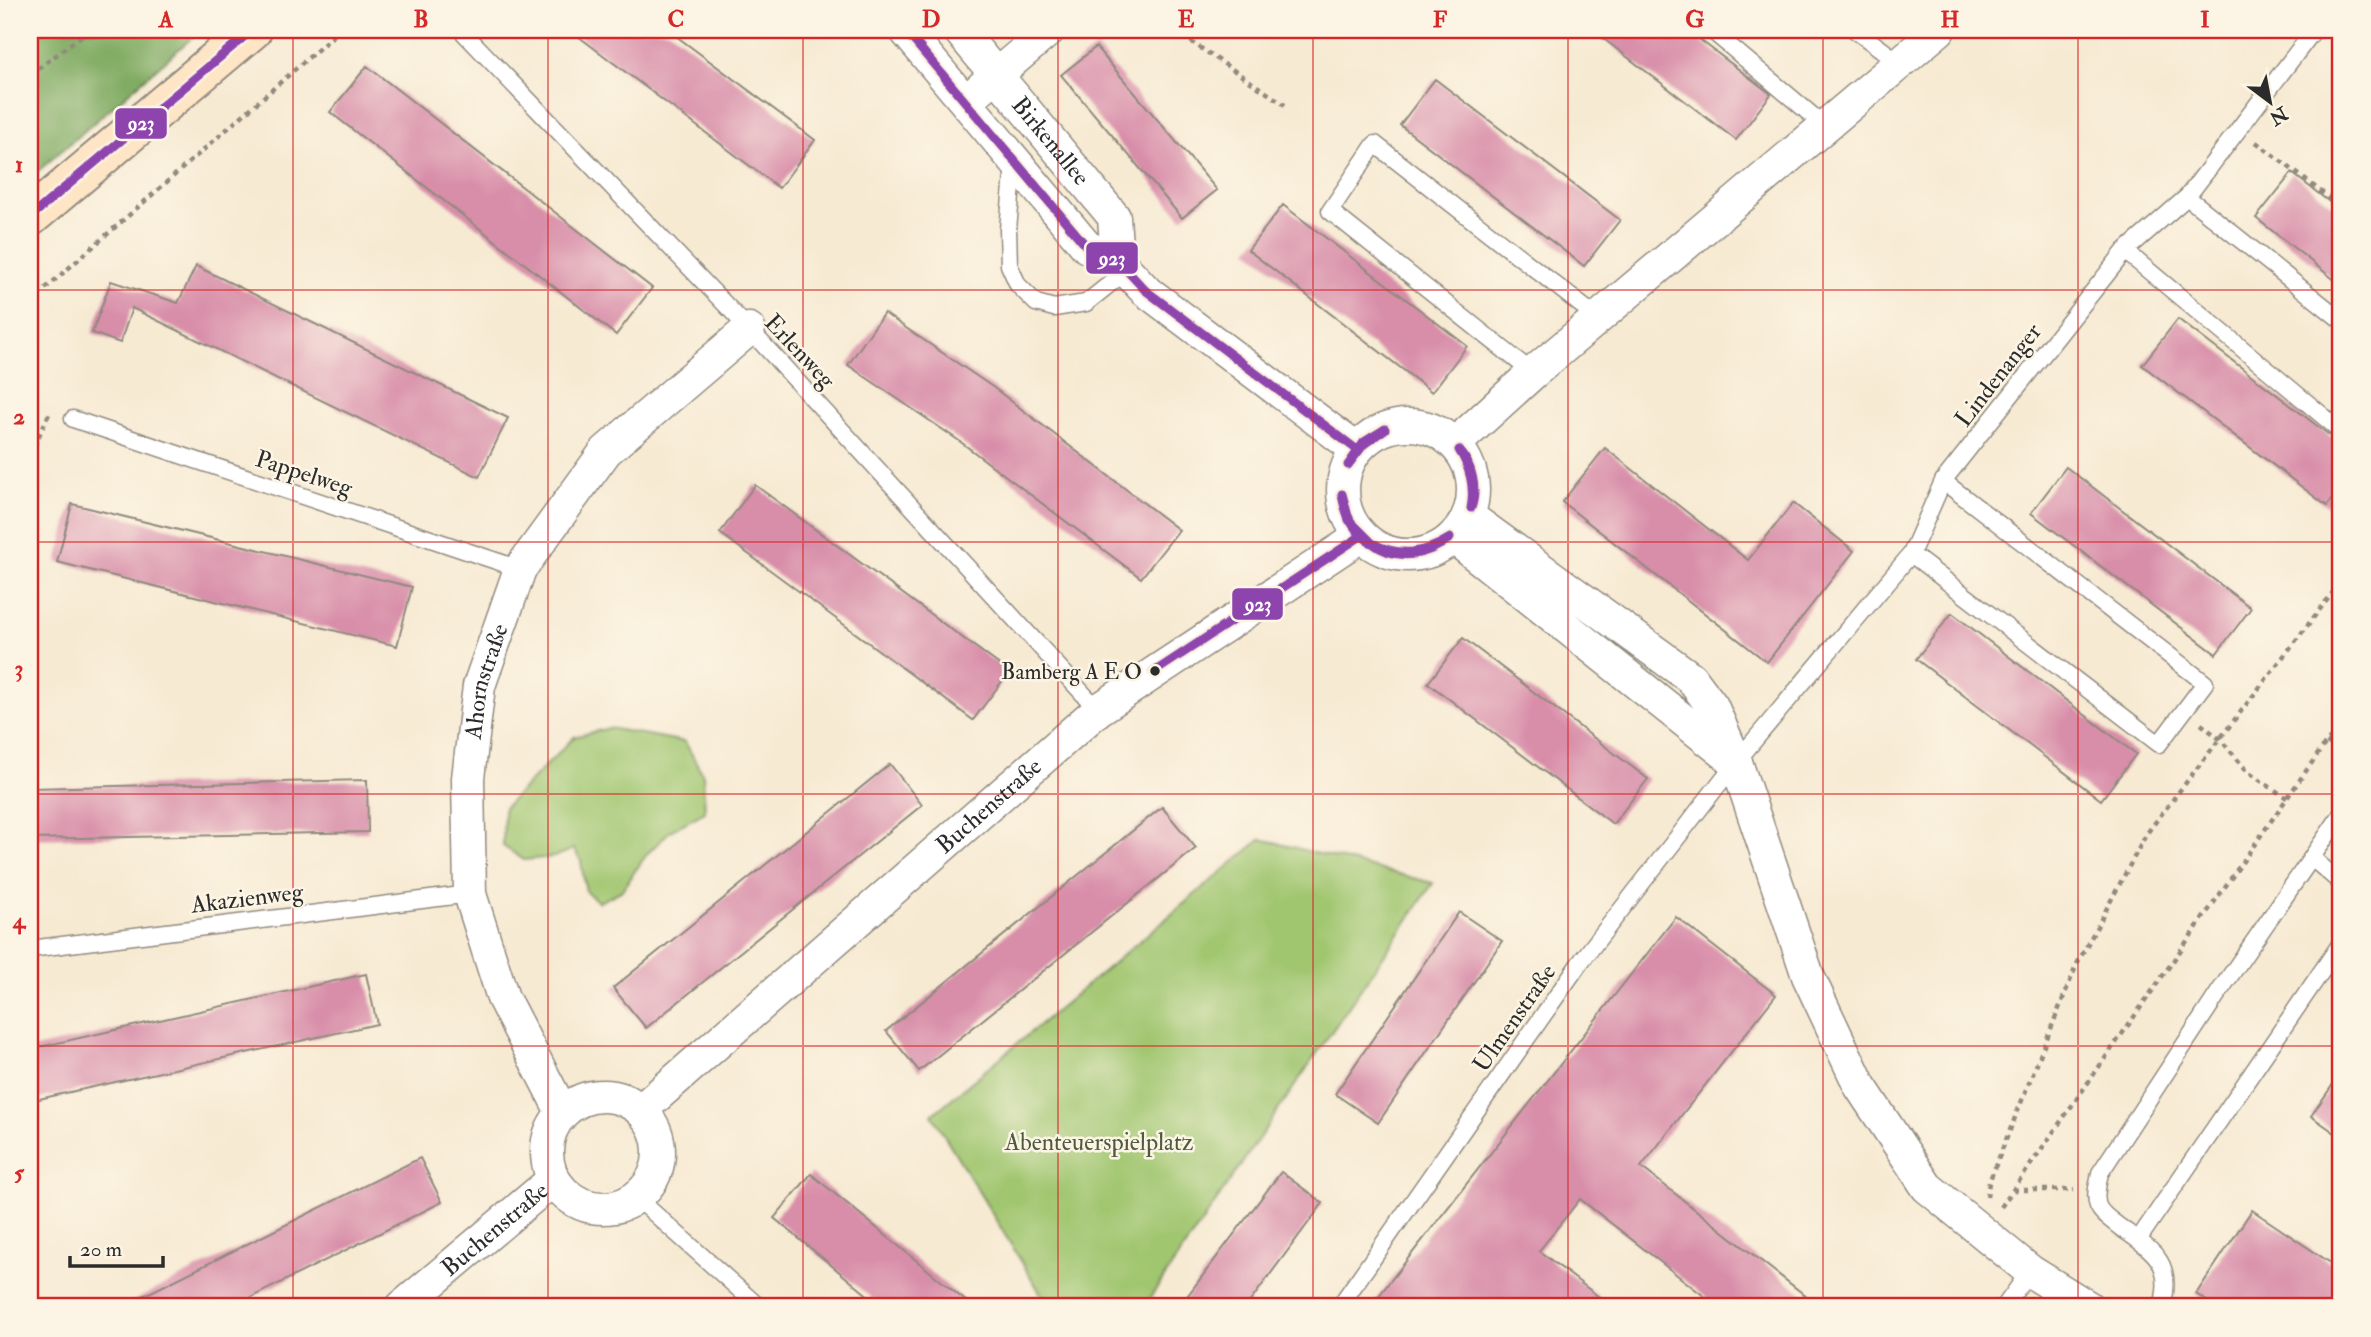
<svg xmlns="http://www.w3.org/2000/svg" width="2371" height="1337" font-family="'IM FELL Double Pica',serif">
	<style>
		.green { fill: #a0c670; stroke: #66784e; stroke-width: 2 }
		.forest { fill: #80ab62; stroke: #566b46; stroke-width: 2 }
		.building { fill: #d88da9 }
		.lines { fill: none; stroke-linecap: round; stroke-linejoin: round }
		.service-casing { stroke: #918a7f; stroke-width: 19 }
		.minor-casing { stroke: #918a7f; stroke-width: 35 }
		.secondary-casing { stroke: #918a7f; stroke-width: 42 }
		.path { stroke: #918a7f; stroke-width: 4.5; stroke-dasharray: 5 5; stroke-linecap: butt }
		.service { stroke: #fff; stroke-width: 16 }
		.minor { stroke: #fff; stroke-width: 32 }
		.secondary { stroke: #fee5c5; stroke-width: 38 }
		.bus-1-casing { stroke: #fcf5e5; stroke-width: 14 }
		.bus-1 { stroke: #8e44ad; stroke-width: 9 }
		.grid { fill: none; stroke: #d62828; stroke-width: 2; stroke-opacity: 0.55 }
		.bus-dot { fill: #2b2b2b; stroke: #fcf5e5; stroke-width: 2.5 }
		.labels { text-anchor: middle; stroke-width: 5; stroke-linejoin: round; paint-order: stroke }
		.bus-label { font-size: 22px; fill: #2b2b2b; stroke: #fcf5e5; text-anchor: end }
		.street-label { font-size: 24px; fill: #2b2b2b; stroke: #fcf5e5 }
		.park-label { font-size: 24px; fill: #4e5a40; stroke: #fcf5e5 }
		.line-badge { stroke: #fcf5e5; stroke-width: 2.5 }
		.badge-label { font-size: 19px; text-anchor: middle; font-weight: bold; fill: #fff }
		.neatline { fill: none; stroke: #d62828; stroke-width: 2.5 }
		.grid-label { font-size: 23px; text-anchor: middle; font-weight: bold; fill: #d62828 }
	</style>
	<rect width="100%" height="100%" fill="#fcf5e5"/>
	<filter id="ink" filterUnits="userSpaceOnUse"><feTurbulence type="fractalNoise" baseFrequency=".0143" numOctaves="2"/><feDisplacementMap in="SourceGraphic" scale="14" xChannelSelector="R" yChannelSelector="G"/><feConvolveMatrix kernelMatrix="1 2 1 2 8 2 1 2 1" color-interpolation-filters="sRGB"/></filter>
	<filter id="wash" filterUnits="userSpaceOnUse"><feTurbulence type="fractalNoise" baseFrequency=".00686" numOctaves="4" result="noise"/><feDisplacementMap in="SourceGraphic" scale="28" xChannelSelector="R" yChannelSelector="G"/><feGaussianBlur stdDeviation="1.57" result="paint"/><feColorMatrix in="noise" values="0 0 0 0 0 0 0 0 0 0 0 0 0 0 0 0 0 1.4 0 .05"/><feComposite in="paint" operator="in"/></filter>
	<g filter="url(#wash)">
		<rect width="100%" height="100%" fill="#f7ead3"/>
		<path class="green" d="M609 728 685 742 703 775 705 812 670 831 647 854 621 891 599 902 586 892 581 861 574 849 554 857 524 860 503 846 504 808 574 737Z
			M1261 839 1433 883 1144 1307H1049L932 1115Z"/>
		<path class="forest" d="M30 30H201L30 178Z"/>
		<g id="blocks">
			<path class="building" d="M570 30H668L815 140 779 188Z
				M1592 30H1687L1771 94 1736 140Z
				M1096 47 1217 190 1182 218 1061 75Z
				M367 66 652 288 616 335 330 112Z
				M1435 79 1620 220 1584 266 1400 125Z
				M2292 173 2341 211V285L2256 218Z
				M1283 205 1467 346 1432 392 1248 250Z
				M196 266 508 418 479 477 132 308 120 343 92 333 111 281 178 303Z
				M884 313 994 388 1179 530 1141 578 958 440 848 365Z
				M2178 319 2341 444V487L2327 506 2142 365Z
				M1605 448 1748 560 1793 503 1854 551 1767 662 1562 502Z
				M2066 467 2251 608 2216 654 2031 513Z
				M755 485 1009 672 973 720 720 533Z
				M72 504 412 587 397 646 57 562Z
				M1952 613 2136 754 2101 800 1916 659Z
				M1463 638 1648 779 1613 824 1428 683Z
				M890 764 922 805 646 1028 613 988Z
				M367 780 368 832 30 839V788Z
				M1162 807 1196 848 919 1071 886 1031Z
				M1459 912 1502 941 1378 1123 1335 1094Z
				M1676 917 1776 995 1641 1167 1820 1307H1718L1580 1199 1539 1251 1612 1307H1370Z
				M366 974 377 1024 30 1101V1049Z
				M2341 1073V1137L2311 1116Z
				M420 1158 442 1202 232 1307H121Z
				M1281 1172 1323 1203 1246 1307H1179Z
				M811 1174 973 1307H882L774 1218Z
				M2252 1210 2341 1270V1307H2216L2196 1294Z"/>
		</g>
	</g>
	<g filter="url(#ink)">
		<use href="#blocks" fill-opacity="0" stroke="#918a7f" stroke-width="2"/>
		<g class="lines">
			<g class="service-casing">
				<path id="service" d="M1711 30 1826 127
					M1855 30 1900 63
					M462 31 749 329 1098 710
					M1014 164 1008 229 1009 265 1018 285 1036 303 1054 308 1086 303 1126 271
					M2187 197 2341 320
					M2125 251 2341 431
					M1533 373 1330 211 1375 144 1599 319
					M73 419 520 569
					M1911 554 2159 744 2205 683 1943 481
					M2312 858 2341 883
					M30 949 470 894
					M636 1197 759 1307
					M2138 1240 2341 943
					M1339 1307 1579 964 1736 762 1911 554 1943 481 2125 251 2187 197 2314 30
					M2004 1307 2030 1271
					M2162 1307C2175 1260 2151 1250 2117 1225 2110 1219 2102 1215 2098 1206 2094 1196 2098 1184 2100 1173L2219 992 2341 815"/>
			</g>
			<g class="minor-casing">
				<g id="minor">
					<path d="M905 30 1087 247 1117 260 1145 290 1356 449"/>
					<path id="s1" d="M959 30 1114 217 1117 260"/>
					<path d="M980 89 1049 30"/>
					<circle cx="1408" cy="490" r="65"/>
					<path d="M1455 444 1533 373 1939 30"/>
					<path d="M1453 537 1736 762 1712 706 1691 678 1468 516"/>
					<path d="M1736 762 1808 976 1860 1086 1927 1187 2030 1271 2088 1307"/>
					<circle cx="603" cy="1152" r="56"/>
					<path id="s2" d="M641 1110 1098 710 1361 536"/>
					<path id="s3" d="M562 1112 503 998 470 894 468 778 479 686 520 569 606 451 749 329"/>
					<path id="s4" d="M402 1307 554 1179"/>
				</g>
			</g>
			<g class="secondary-casing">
				<path id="secondary" d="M30 217 252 30"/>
			</g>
			<path class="path" d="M1174 30 1285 105
				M30 75 89 30
				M2256 142 2341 207
				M30 302 340 30
				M30 455 49 414
				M2201 724 2220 739 2249 773 2287 798
				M2327 742 2341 751
				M2013 1190H2074
				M1987 1197 1989 1182 2077 964 2147 833 2341 582
				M2001 1207 2327 741 2341 730"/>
			<use href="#service" class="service"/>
			<use href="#minor" class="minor"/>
			<use href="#secondary" class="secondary"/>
			<g class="bus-1-casing">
				<path id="bus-1" d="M905 30 1087 247 1117 260 1145 290 1356 449
					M30 217 252 30
					M1459 450C1472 464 1478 489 1471 508
					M1459 450C1470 467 1475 488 1471 508
					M1348 465 1364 442 1385 429
					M1348 465 1364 444 1385 429
					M1342 494 1349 520 1372 543
					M1342 494C1345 515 1353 532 1372 543
					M1372 543C1400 558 1424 554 1450 538
					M1372 543C1397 562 1427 556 1450 538
					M1154 672 1361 536"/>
			</g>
			<use href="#bus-1" class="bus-1"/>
		</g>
	</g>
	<path class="grid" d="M293 30V1307M548 30V1307M803 30V1307M1058 30V1307M1313 30V1307M1568 30V1307M1823 30V1307M2078 30V1307M30 290H2341M30 542H2341M30 794H2341M30 1046H2341"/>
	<circle class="bus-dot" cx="1155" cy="671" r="6"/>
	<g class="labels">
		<g class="bus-label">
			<text x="1142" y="679">Bamberg A E O</text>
		</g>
		<g class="street-label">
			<text dy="8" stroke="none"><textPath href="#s1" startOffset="144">Birkenallee</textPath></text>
			<text transform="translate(800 351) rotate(47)" y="8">Erlenweg</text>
			<text transform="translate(1998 375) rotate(-52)" y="8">Lindenanger</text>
			<text transform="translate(304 473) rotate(18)" y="8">Pappelweg</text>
			<text dy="8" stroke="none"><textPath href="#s3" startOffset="452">Ahornstraße</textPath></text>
			<text dy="8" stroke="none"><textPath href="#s2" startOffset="462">Buchenstraße</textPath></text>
			<text transform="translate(247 898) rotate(-7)" y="8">Akazienweg</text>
			<text transform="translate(1514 1018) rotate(-55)" y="8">Ulmenstraße</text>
			<text dy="8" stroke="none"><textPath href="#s4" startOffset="121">Buchenstraße</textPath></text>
		</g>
		<g class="park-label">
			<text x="1099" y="1150">Abenteuerspielplatz</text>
		</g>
	</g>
	<g class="line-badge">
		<rect x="114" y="107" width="54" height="33" rx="7" fill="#8e44ad"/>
		<rect x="1085" y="241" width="54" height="34" rx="7" fill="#8e44ad"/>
		<rect x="1231" y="587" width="53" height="34" rx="7" fill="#8e44ad"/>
	</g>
	<g class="badge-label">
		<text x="141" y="130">923</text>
		<text x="1112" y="265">923</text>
		<text x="1258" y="611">923</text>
	</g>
	<rect width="2371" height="1337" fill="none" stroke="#fcf5e5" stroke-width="77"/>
	<g transform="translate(2270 102) rotate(148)" stroke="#fcf5e5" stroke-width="5" paint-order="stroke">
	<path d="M0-5L12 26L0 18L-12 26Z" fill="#2b2b2b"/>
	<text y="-10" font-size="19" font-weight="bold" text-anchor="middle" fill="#2b2b2b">N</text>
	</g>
	<path d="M70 1256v10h93v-10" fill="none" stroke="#2b2b2b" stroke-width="3.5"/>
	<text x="80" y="1256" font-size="21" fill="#2b2b2b" stroke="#fcf5e5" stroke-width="5" paint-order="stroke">20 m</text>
	<rect x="38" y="38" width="2294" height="1260" class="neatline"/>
	<g class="grid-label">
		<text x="166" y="27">A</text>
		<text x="421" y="27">B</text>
		<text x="676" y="27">C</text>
		<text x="931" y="27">D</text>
		<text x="1186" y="27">E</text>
		<text x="1440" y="27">F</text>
		<text x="1695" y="27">G</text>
		<text x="1950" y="27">H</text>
		<text x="2205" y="27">I</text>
		<text x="19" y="172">1</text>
		<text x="19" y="424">2</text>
		<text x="19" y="676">3</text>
		<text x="19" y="928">4</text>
		<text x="19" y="1180">5</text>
	</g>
</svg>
